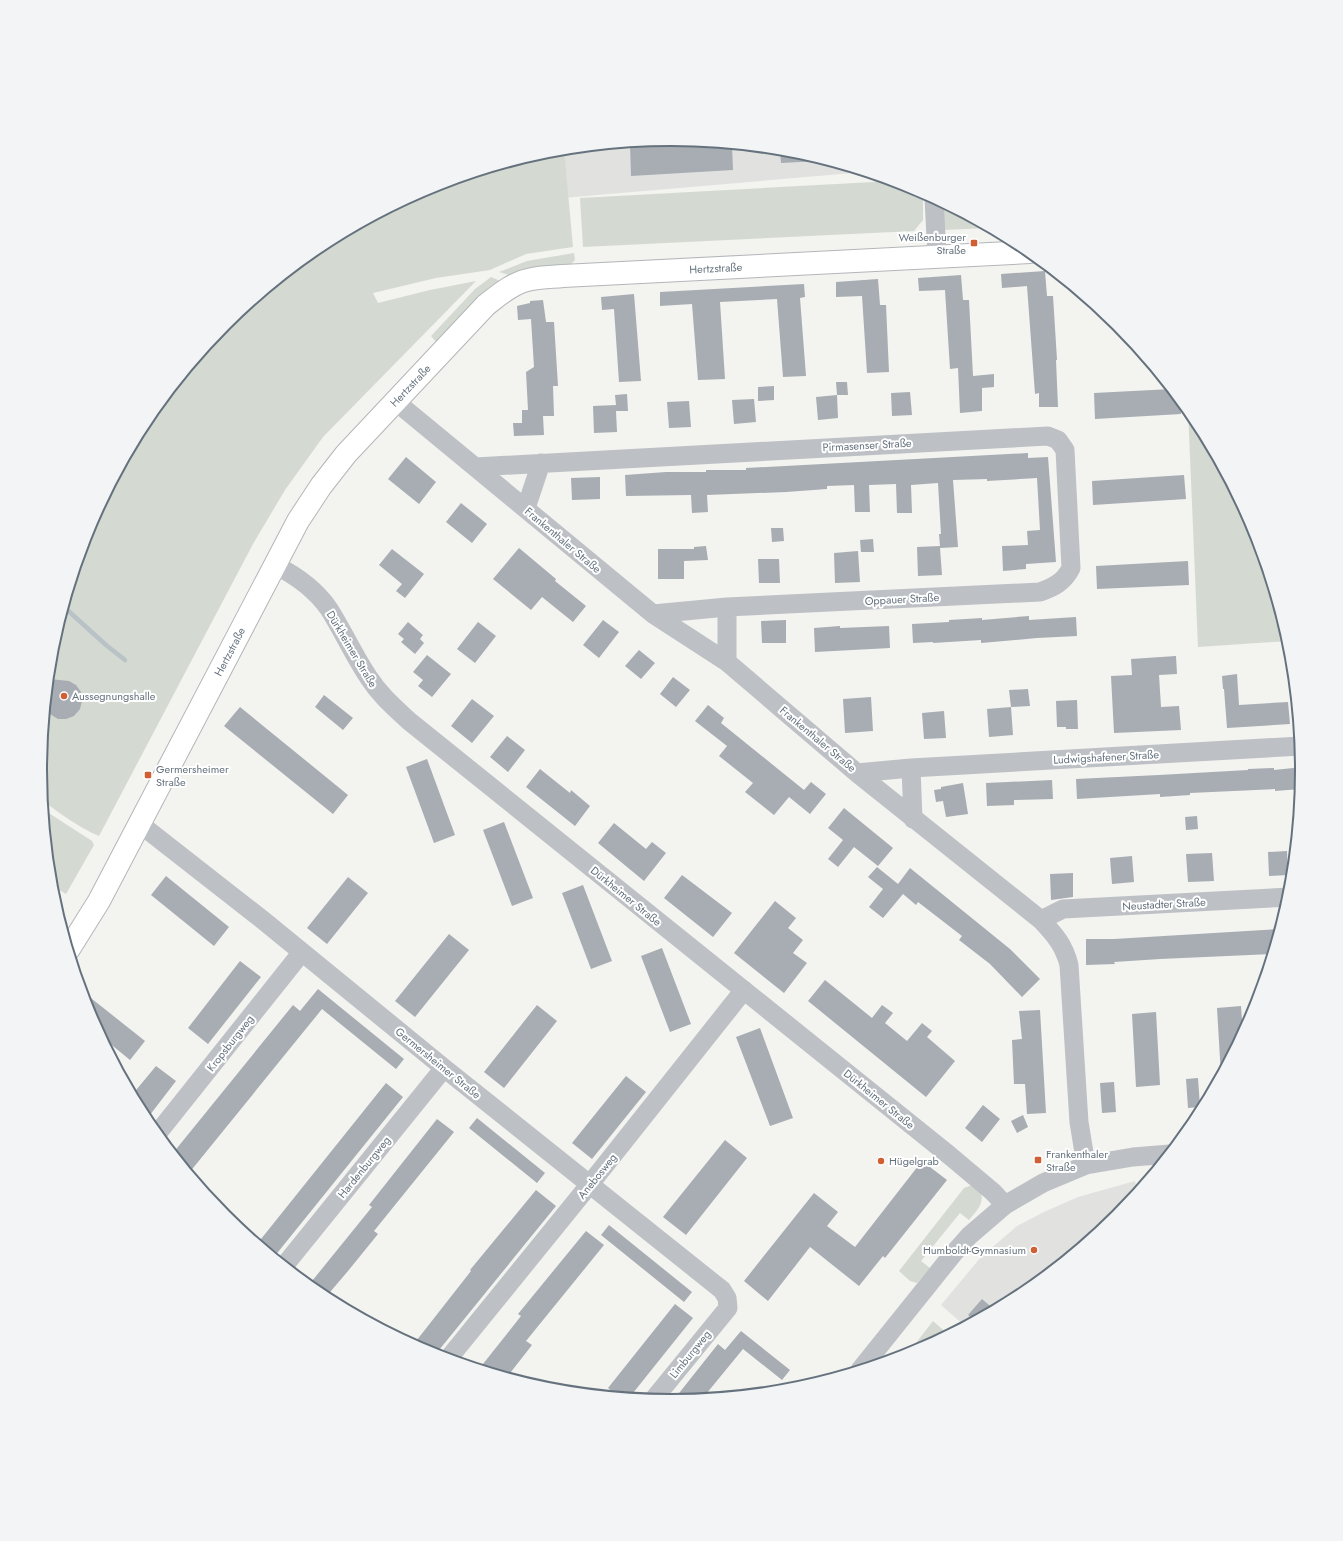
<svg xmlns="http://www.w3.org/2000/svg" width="1343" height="1541" font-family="Jost,sans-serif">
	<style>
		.built { fill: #e1e2e0 }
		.green { fill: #d4dad1 }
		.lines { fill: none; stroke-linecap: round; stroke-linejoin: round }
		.stream { stroke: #b9c2c7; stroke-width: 4.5 }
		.building { fill: #a7adb2 }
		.major-casing { stroke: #b3b6b9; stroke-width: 24 }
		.minor { stroke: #bdc0c4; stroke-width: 19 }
		.major { stroke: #fff; stroke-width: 22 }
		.poi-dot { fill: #d05f33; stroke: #fff; stroke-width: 1.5 }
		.labels { text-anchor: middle; stroke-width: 4; stroke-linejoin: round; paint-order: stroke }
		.poi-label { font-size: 11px; fill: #65727e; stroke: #fff; text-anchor: start }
		.street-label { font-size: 11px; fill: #65727e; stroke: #fff }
		.rim { fill: none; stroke: #65727e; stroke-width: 2 }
	</style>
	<rect width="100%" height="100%" fill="#f3f3f0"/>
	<path class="built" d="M672 139 795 151 864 172 551 199 549 151Z
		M1135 1181 1138 1193 1118 1217 1022 1296 965 1326 941 1305 981 1257 1017 1226 1044 1212 1078 1197Z"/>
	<path class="green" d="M564 150 573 247 526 254 490 270 436 278 373 293 378 303 430 290 476 281 323 437 285 490 253 544 99 836C78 827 61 814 43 801L40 770 52 647 88 529 147 419 225 324 321 245 430 187 549 151Z
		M892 181 913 187 923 192V220L914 231 583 247 580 198Z
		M941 202 989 228 943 230Z
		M574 253 575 260 568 267 519 278 499 272 527 261Z
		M491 277 505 283C474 298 460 318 437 343L431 336 475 289Z
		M1188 409 1197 420 1255 529 1289 641 1198 647Z
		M44 810 92 841 94 845 66 894 51 885Z
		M972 1185 981 1192C984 1205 977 1210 969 1220L960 1213 921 1261 930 1268 917 1283 910 1281 899 1271 964 1188Z
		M933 1321 949 1335 913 1354 906 1356Z"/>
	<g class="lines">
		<path class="stream" d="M64 607 106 645 125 660"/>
	</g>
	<path class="building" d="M678 140 732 145 733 170 631 176 630 143Z
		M780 150 795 151 820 159V161L781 163Z
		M1045 271 1047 296H1053L1057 360H1056L1058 407H1039V393L1035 394 1027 286 1002 288 1001 274Z
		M961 275 963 300H969L973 376 994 374V387L982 388V411L960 413 958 368 950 369 945 290 919 291 918 278Z
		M878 279 880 305H886L889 372 867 373 862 296 836 297V282Z
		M804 284 805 297 800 298 806 376 783 377 777 299 720 302 725 379 698 380 692 304 660 306V292Z
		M634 294 641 381 619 382 614 309 602 310 601 297Z
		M543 300 546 322H554L558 386H553L554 416H543L544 435 514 436 513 423H522V410H528L526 372 534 367 531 319 518 320 517 306 530 303V301Z
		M836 382H847L848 395H837Z
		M774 386V400L758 401V387Z
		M1172 389 1180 399 1181 414 1095 419 1094 393Z
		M910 392 912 415 892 416 891 393Z
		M627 394 628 411H616L617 432 594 433 593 406 616 405 615 395Z
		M837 395 838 418 818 420 816 397Z
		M754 399 756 422 734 424 732 400Z
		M689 401 691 427 669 428 667 402Z
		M1028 453V458L1048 457 1056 562 1026 564V569L1003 571 1002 546 1028 545 1027 531 1040 530 1037 478 987 481V479L953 480 958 547 940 548 942 575 918 576 917 547 940 546 939 534H941L938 483 911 485 912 513H897L896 484 869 485 870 512H855L854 485 827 486V489L786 492 707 495 708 512 692 513 691 495 626 496 625 475 666 472H706V470H746V468Z
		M406 457 436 482 419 504 388 479Z
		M1184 475 1186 499 1093 505 1092 481Z
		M600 477V499L572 500 571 478Z
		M461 503 487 524 472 543 446 522Z
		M771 528H783L784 541 772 542Z
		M873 539 874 552H861L860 540Z
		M706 546 708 560 684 561V579H658V549H694V547Z
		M519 548 556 579 555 581 586 606 573 622 542 597 531 610 493 579Z
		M392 549 424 574 405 598 396 591 402 584 379 565Z
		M858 551 860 582 835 583 834 553Z
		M758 559H779L780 583H759Z
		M1188 561 1189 585 1097 589 1096 566Z
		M1029 616V620L1076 617 1077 636 1037 638 981 643V640L933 643V642L913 643 912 624 949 622V620L982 618V620Z
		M603 620 619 632 599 658 583 645Z
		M786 620V643H762L761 621Z
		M408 622 423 635 420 639 424 643 415 654 401 642 404 639 398 634Z
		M478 622 496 636 475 663 457 649Z
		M840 626V628L889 626 890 648 815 652 814 628Z
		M639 650 655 663 641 679 625 666Z
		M427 655 451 674 432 697 418 686 423 680 413 672Z
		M1176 656 1177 674 1159 675 1161 707 1179 706 1181 730 1114 733 1111 676 1132 675 1131 659Z
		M1237 674 1239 705 1288 702 1290 724 1227 728 1224 689H1223L1222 676Z
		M673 677 690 690 676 707 660 694Z
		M49 679 69 681 76 685 81 692 82 701 80 709 74 716 66 719H58L50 714 46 708Z
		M1028 689 1030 706 1011 707 1009 690Z
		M324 695 353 718 343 730 315 707Z
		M871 697 873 731 845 733 843 699Z
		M472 699 494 716 472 743 451 726Z
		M1077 700 1078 729H1066V727H1057L1056 701Z
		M708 705 724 718 721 723 804 790 811 782 826 794 810 814 789 797 774 815 745 792 753 783 719 756 727 746 695 721Z
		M240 707 348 795 333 814 224 726Z
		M1011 707 1013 735 989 737 987 709Z
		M944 711 946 738 924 739 922 713Z
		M507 736 525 750 508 772 490 757Z
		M427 759 455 835 434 843 406 767Z
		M1303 767 1301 789 1275 791V789L1190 793V795L1160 797V794L1077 799 1076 779 1159 775 1248 770V769L1274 768V770Z
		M540 769 570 793 571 790 590 806 575 826 526 787Z
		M1052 780 1053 799 1014 800V805L987 806 986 783Z
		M963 783 968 814 946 817 943 801 936 802 934 790 941 789V787Z
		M844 808 893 848 878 866 854 847 838 867 828 859 843 840 828 828Z
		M1197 816 1198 829 1186 830 1185 817Z
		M504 822 533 898 512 906 483 830Z
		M614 823 646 849 652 842 666 853 644 881 598 843Z
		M1287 851 1288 875 1269 876 1268 852Z
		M1212 853 1214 881 1188 882 1186 854Z
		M1132 856 1134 882 1112 884 1110 858Z
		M877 867 898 884 910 868 1010 949 1040 979 1022 997 990 964 959 940 962 936 918 902 916 905 903 894 883 918 869 907 883 889 868 877Z
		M1073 873V897L1051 900 1050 874Z
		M682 875 732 913 713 937 664 898Z
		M166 876 229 927 214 946 151 895Z
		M348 877 368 893 327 944 307 928Z
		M583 885 612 961 591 969 562 893Z
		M775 901 796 918 788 928 803 940 793 953 807 963 784 993 734 953Z
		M1280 929 1273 954 1160 959 1114 962 1115 964 1086 965V939H1114Z
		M449 934 469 950 415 1017 395 1001Z
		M662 948 691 1024 670 1032 641 956Z
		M240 961 261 977 208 1044 188 1028Z
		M825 980 872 1018 882 1005 893 1013 885 1023 907 1041 922 1023 932 1031 927 1037 955 1061 926 1097 808 1001Z
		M318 989 404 1059 396 1069 322 1009 189 1173 173 1153 293 1005 300 1011Z
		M82 991 145 1041 130 1060 102 1037 88 1012Z
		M537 1005 557 1021 504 1088 484 1072Z
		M1241 1006 1243 1034 1221 1076 1217 1008Z
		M1040 1010 1046 1113 1027 1114 1025 1084H1014L1012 1040 1022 1039 1019 1011Z
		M1156 1012 1160 1085 1136 1087 1132 1014Z
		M760 1028 793 1118 770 1126 736 1037Z
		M156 1066 176 1081 146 1120 132 1095Z
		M626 1076 646 1092 592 1159 572 1143Z
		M1198 1078 1200 1107 1188 1108 1186 1079Z
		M1114 1082 1116 1112 1102 1113 1100 1083Z
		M386 1083 403 1097 274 1257 257 1244Z
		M983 1105 1000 1119 982 1142 965 1128Z
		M1023 1115 1028 1127 1017 1133 1011 1121Z
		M477 1118 545 1173 537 1183 469 1128Z
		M437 1119 454 1132 374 1231 378 1234 348 1271 325 1298 320 1295 308 1286 372 1207 369 1205Z
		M725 1140 747 1158 686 1235 663 1217Z
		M922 1161 947 1180 885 1258 883 1256 859 1286 810 1247 768 1301 744 1281 814 1193 838 1212 827 1226 855 1247Z
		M536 1190 556 1206 435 1355 413 1345 471 1271 470 1270Z
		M609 1225 692 1292 684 1302 601 1235Z
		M586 1231 604 1245 526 1341 532 1345 507 1377 479 1369 521 1316 518 1314Z
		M982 1299 995 1310 975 1321 968 1315Z
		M675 1304 693 1318 629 1398 619 1397 608 1388Z
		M741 1331 790 1370 782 1380 743 1349 702 1399 672 1402 718 1344 725 1350Z"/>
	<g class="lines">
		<g class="major-casing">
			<g id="major">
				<path id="s1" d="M69 949 99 901 275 565 298 521 321 486 346 454 486 305C500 294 514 282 532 279 542 277 553 277 563 276L1030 252"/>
			</g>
		</g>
		<path class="minor" d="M934 198 937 256
			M395 401 653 614 727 662 857 773 1041 920C1055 935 1064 945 1069 965L1079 1122 1086 1165
			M475 467 1048 436 1058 440 1065 450 1071 568C1064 582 1054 587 1040 592L727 607 653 614
			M526 508 541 463
			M275 565C295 575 316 590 329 609 343 631 354 656 369 678 380 695 394 707 409 721L949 1155 993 1192 1005 1205
			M727 607V662
			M911 768 913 819
			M857 773 911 768 1301 746
			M140 824 264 921 444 1068 722 1290 727 1298 728 1308 653 1400
			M1041 920 1063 909 1290 897
			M157 1134 302 952
			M284 1266 444 1068
			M448 1359 590 1184 744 990
			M860 1370 953 1254 969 1236 1005 1205 1043 1183 1086 1165 1133 1157 1170 1154"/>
		<use href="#major" class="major"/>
	</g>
	<g class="poi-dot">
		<rect x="970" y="239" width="8" height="8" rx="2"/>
		<circle cx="64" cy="696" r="4"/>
		<rect x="144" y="771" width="8" height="8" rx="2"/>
		<rect x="1034" y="1156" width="8" height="8" rx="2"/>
		<circle cx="881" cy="1161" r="4"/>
		<circle cx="1034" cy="1250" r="4"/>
	</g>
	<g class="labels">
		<g class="poi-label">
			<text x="966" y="241" text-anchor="end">Weißenburger<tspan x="966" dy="13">Straße</tspan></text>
			<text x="72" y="700">Aussegnungshalle</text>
			<text x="156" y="773">Germersheimer<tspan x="156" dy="13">Straße</tspan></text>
			<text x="1046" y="1158">Frankenthaler<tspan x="1046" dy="13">Straße</tspan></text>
			<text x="889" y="1165">Hügelgrab</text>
			<text x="1026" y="1254" text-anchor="end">Humboldt-Gymnasium</text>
		</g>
		<g class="street-label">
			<text dy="4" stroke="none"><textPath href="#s1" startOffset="1010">Hertzstraße</textPath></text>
			<text dy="4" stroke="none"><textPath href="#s1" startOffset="662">Hertzstraße</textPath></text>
			<text transform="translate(867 445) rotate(-3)" y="4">Pirmasenser Straße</text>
			<text transform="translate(563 540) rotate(40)" y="4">Frankenthaler Straße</text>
			<text transform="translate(902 599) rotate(-3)" y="4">Oppauer Straße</text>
			<text transform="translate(352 649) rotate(59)" y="4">Dürkheimer Straße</text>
			<text dy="4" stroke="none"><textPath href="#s1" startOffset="338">Hertzstraße</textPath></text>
			<text transform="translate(818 739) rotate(40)" y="4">Frankenthaler Straße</text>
			<text transform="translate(1106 757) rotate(-3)" y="4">Ludwigshafener Straße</text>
			<text transform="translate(626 896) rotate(39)" y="4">Dürkheimer Straße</text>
			<text transform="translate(1164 904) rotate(-3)" y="4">Neustadter Straße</text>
			<text transform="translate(230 1043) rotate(-52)" y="4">Kropsburgweg</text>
			<text transform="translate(438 1063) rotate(39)" y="4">Germersheimer Straße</text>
			<text transform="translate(879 1099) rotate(39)" y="4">Dürkheimer Straße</text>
			<text transform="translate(364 1167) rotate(-51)" y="4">Hardenburgweg</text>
			<text transform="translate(597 1176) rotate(-51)" y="4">Anebosweg</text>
			<text transform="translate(690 1354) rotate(-51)" y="4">Limburgweg</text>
		</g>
	</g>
	<path d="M0 0H1343V1541H0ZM47 770a624 624 0 1 1 1248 0a624 624 0 1 1-1248 0Z" fill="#f3f4f5" fill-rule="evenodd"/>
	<path class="rim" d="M47 770a624 624 0 1 1 1248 0a624 624 0 1 1-1248 0Z"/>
</svg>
